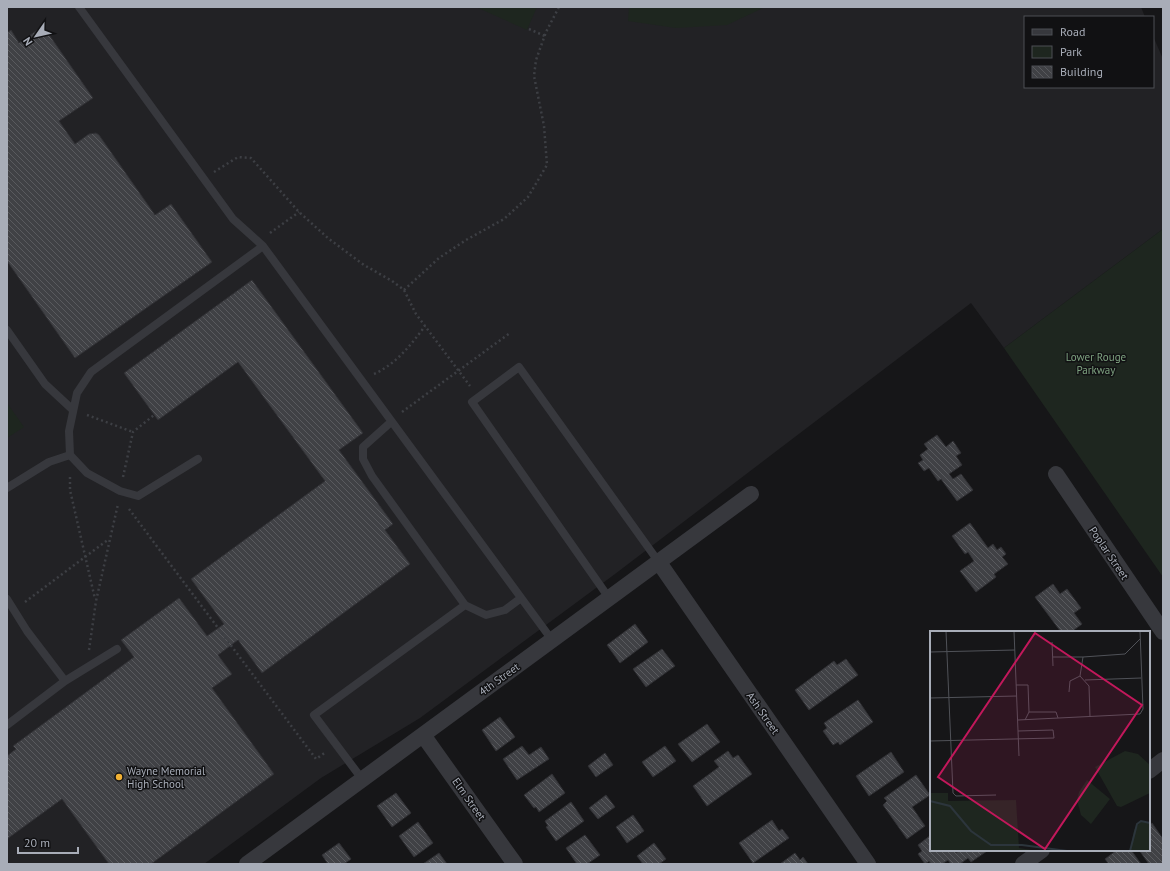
<svg xmlns="http://www.w3.org/2000/svg" width="1170" height="871" font-family="'PT Sans',sans-serif">
	<style>
		.built { fill: #222225 }
		.green { fill: #1e261f }
		.building { fill: url(#building-back-hatch); stroke: #303034 }
		.lines { fill: none; stroke-linecap: round; stroke-linejoin: round }
		.path { stroke: #3d3f44; stroke-width: 2.5; stroke-dasharray: 2 3; stroke-linecap: butt }
		.service { stroke: #37383d; stroke-width: 8 }
		.minor { stroke: #37383d; stroke-width: 16 }
		.poi-dot { fill: #f2b134; stroke: #111113; stroke-width: 1.5 }
		.labels { text-anchor: middle; stroke-width: 3; stroke-linejoin: round; paint-order: stroke }
		.park-label { font-size: 11px; fill: #7fa381; stroke: #111113 }
		.street-label { font-size: 11px; fill: #a8adb8; stroke: #111113 }
		.poi-label { font-size: 11px; fill: #a8adb8; stroke: #111113; text-anchor: start }
		.inset-river { fill: none; stroke: #2c353c; stroke-width: 2 }
		.inset-road { fill: none; stroke: #505258; stroke-width: 1 }
		.view { fill: #c2185b; fill-opacity: 0.15; stroke: #c2185b; stroke-width: 2 }
		.inset-edge { fill: none; stroke: #a8adb8; stroke-width: 2 }
	</style>
	<defs>
		<pattern id="building-back-hatch" width="6" height="6" patternUnits="userSpaceOnUse"><rect width="6" height="6" fill="#404145"/><path d="M-1 5l2 2M0 0l6 6M5-1l2 2" fill="none" stroke="#595a5e"/></pattern>
	</defs>
	<rect width="100%" height="100%" fill="#161618"/>
	<path class="built" d="M7 7H1141L1145 17H1025V87H1153V36L1163 59V229L1004 348 971 303 615 574 420 718 321 778 204 864H7Z"/>
	<path class="green" d="M476 7H537L527 30Z
		M629 7H765L727 25 676 28 628 21Z
		M1163 229V577L1004 348Z
		M7 403 24 427 7 438Z"/>
	<path class="building" d="M43 26 93 98 59 121 75 144 89 134 96 133 99 135 155 215 171 204 212 262 75 358 7 261V33L11 30 19 43Z
		M252 280 363 433 339 450 393 524 385 530 410 564 262 673 238 640 218 655 232 674 212 688 274 774 151 864H109L62 799 7 839V756L16 749 13 746 134 657 121 640 179 598 207 636 224 624 191 579 325 481 238 362 158 420 124 373Z
		M937 435 946 447 953 441 961 453 956 456 962 465 949 474 953 479 961 474 973 490 957 501 941 479 938 481 929 468 924 471 918 463 923 460 920 455 928 449 924 444Z
		M970 523 988 548 993 544 997 550 1001 547 1006 554 1002 557 1008 564 994 574 996 577 976 592 960 571 974 561 968 552 965 554 952 536Z
		M1053 584 1060 594 1067 589 1081 608 1074 613 1082 624 1071 632H1061L1035 597Z
		M635 624 648 642 620 663 607 645Z
		M662 649 675 666 646 687 633 669Z
		M846 659 858 675 809 710 795 690 834 661 837 665Z
		M858 700 873 722 840 745 838 742 833 745 823 731 827 728 824 723Z
		M500 717 515 737 496 751 482 730Z
		M707 724 720 742 692 762 678 744Z
		M522 746 529 755 541 747 549 759 517 780 503 759Z
		M665 746 676 761 653 777 642 762Z
		M728 751 733 758 738 755 752 774 707 806 693 786 719 767 714 761Z
		M891 752 904 772 869 796 856 776Z
		M605 753 613 765 596 777 588 766Z
		M552 774 565 793 539 812 536 807 534 808 524 795Z
		M916 775 930 795 912 807 925 826 907 839 883 805 887 801 884 798Z
		M396 793 411 813 392 827 377 806Z
		M606 795 615 807 598 819 589 808Z
		M571 802 584 821 556 841 546 827 548 826 545 821Z
		M633 815 644 831 627 843 616 827Z
		M772 820 779 831 782 829 789 838 753 863 739 843Z
		M418 822 433 843 414 857 399 836Z
		M1152 823 1163 839V864H1149L1139 850H1149V825Z
		M585 835 600 855 587 864H577L566 848Z
		M931 835V850H955L956 853 960 850 987 851 971 862 968 858 960 864H951L948 860 942 864H931L929 861 925 864 918 854 922 851 918 845Z
		M339 843 351 859 344 864H328L322 855Z
		M654 843 666 859 659 864H643L637 856Z
		M1117 850H1131L1141 864H1109L1105 859Z
		M439 853 447 864H423Z
		M795 853 800 860 803 857 808 864H780Z"/>
	<g class="lines">
		<path class="path" d="M529 29 545 36
			M214 172 238 157 251 158 299 212 329 239 364 265 392 281 404 290 416 314 470 386
			M270 233 299 212
			M404 290 439 258 466 240 504 219 528 197 547 165 544 126 534 76 536 60 546 32 559 7
			M374 374C396 364 411 345 425 326
			M402 412 510 333
			M87 415 133 432
			M70 477V490L95 599
			M123 477 133 432 154 415
			M129 509 316 759 326 752
			M25 602 109 539
			M89 650 96 601 118 504"/>
		<path class="service" d="M79 7 233 219 263 246 552 640
			M7 330 45 384 73 410
			M391 422 363 447V459L372 476 465 605 486 615 505 610 521 598
			M70 455 87 473 120 491 138 496 198 459
			M7 488 49 462 70 455 69 431 77 393 91 372 263 246
			M609 598 472 402 519 367 658 561
			M7 599 27 631 65 681
			M7 725 65 681 117 649
			M362 779 314 715 465 605"/>
		<path class="minor" d="M1056 474 1163 632
			M658 561 868 864
			M423 735 515 864
			M1149 771 1163 760
			M247 864 751 494
			M1023 864 1042 850"/>
	</g>
	<circle class="poi-dot" cx="119" cy="777" r="4"/>
	<g class="labels">
		<g class="park-label">
			<text x="1096" y="361">Lower Rouge<tspan x="1096" dy="13">Parkway</tspan></text>
		</g>
		<g class="street-label">
			<text transform="translate(1109 553) rotate(56)" y="4">Poplar Street</text>
			<text transform="translate(499 679) rotate(-36)" y="4">4th Street</text>
			<text transform="translate(763 713) rotate(55)" y="4">Ash Street</text>
			<text transform="translate(469 799) rotate(55)" y="4">Elm Street</text>
		</g>
		<g class="poi-label">
			<text x="127" y="775">Wayne Memorial<tspan x="127" dy="13">High School</tspan></text>
		</g>
	</g>
	<g transform="translate(930 631)">
		<rect width="220" height="220" fill="#161618"/>
		<path d="M195 120 208 123 220 134V162L191 176 187 175 165 136ZM157 149 180 168 161 193 151 184 147 169 149 161ZM0 162H18V170L86 169 89 217 108 220H0ZM211 190 220 192V220H200L204 199Z" fill="#1e261f"/>
		<path class="inset-river" d="M0 170 20 175 41 200 61 214H92L137 220M200 220 207 193 211 190 220 192"/>
		<path class="inset-road" d="M16 0 23 162 26 165 66 164M84 0 89 125M122 11 123 35M0 21 85 19M123 26H153M155 49 211 47M86 54H98L99 81 95 89M139 61 140 50 150 45M0 67 87 65M99 81H126L128 87M160 86 159 55 150 45 153 26 195 23 210 8M88 89 210 83 213 78 210 0M0 110 124 107 123 99 88 100"/>
		<path class="view" d="M105 2 212 74 115 218 8 146Z"/>
		<rect width="220" height="220" class="inset-edge"/>
	</g>
	<rect width="1170" height="871" fill="none" stroke="#a8adb8" stroke-width="16"/>
	<rect x="1024" y="16" width="130" height="72" fill="#111113" stroke="#4d4f55"/>
	<rect x="1032" y="29" width="20" height="6" fill="#37383d" stroke="#4d4f55"/>
	<text x="1060" y="36" font-size="12" fill="#a8adb8">Road</text>
	<rect x="1032" y="46" width="20" height="12" fill="#1e261f" stroke="#4d4f55"/>
	<text x="1060" y="56" font-size="12" fill="#a8adb8">Park</text>
	<rect x="1032" y="66" width="20" height="12" fill="url(#building-back-hatch)" stroke="#4d4f55"/>
	<text x="1060" y="76" font-size="12" fill="#a8adb8">Building</text>
	<g transform="translate(36 36) rotate(236)" stroke="#111113" stroke-width="3" paint-order="stroke">
	<path d="M0-3L7 15L0 10L-7 15Z" fill="#a8adb8"/>
	<text y="-6" font-size="11" font-weight="bold" text-anchor="middle" fill="#a8adb8">N</text>
	</g>
	<path d="M18 847v6h60v-6" fill="none" stroke="#a8adb8" stroke-width="2"/>
	<text x="24" y="847" font-size="12" fill="#a8adb8" stroke="#111113" stroke-width="3" paint-order="stroke">20 m</text>
</svg>
